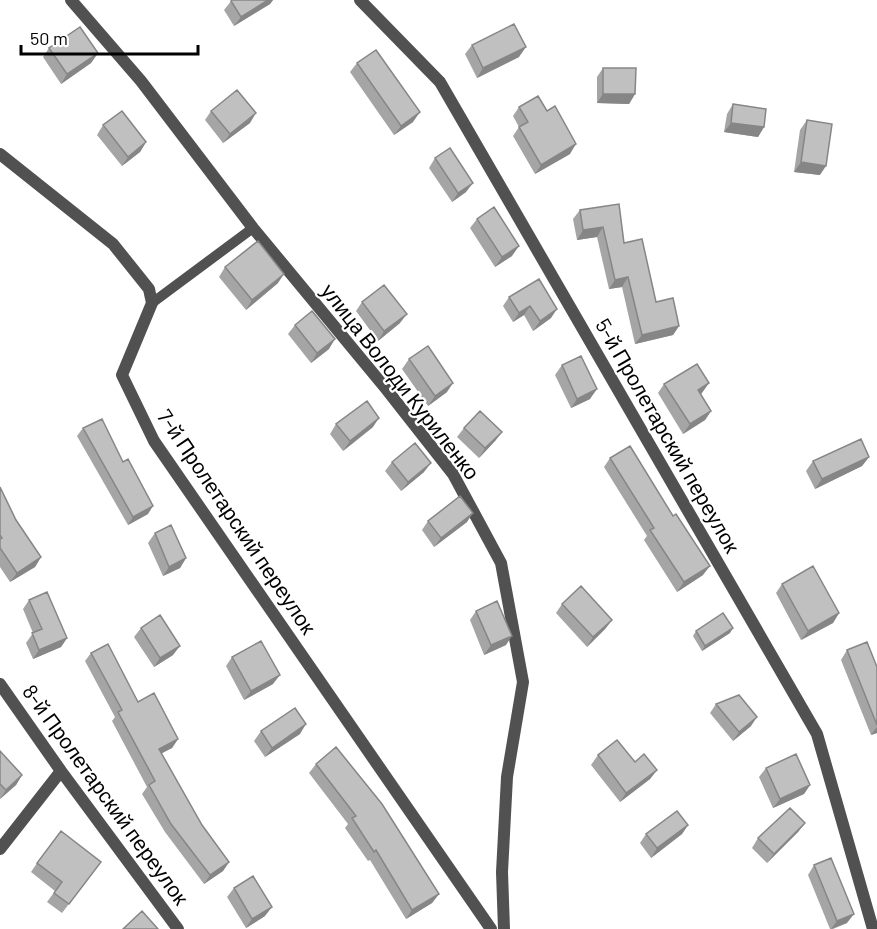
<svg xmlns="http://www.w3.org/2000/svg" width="877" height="929" font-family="Barlow,sans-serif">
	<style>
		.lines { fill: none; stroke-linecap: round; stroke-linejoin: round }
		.lane { stroke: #515151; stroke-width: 10 }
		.street { stroke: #515151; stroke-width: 12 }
		.wall { fill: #a5a5a5 }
		.shaded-wall { fill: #868686 }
		.building { fill: #c0c0c0; stroke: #868686; stroke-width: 1.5 }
		.labels { text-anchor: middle; stroke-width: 4.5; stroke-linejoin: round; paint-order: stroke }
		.street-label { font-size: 21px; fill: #000; stroke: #fff }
	</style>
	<rect width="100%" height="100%" fill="#fff"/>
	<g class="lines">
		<path class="lane" d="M152 303 253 228"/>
		<path class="street" d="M71 0 141 81 253 228 387 390 453 474 501 563 523 682 507 777 502 872 504 929
			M360 0 440 82 817 734 873 929
			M0 154 113 244 149 289 152 303 122 375 154 441 491 929
			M0 684 61 771 178 929
			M0 849 61 771"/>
	</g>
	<path class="wall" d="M232 0H273L270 4 234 26 224 10Z
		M472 45 519 57 477 78 465 54Z
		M49 48 98 53 91 63 61 84 43 57Z
		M357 63 413 122 394 135 350 72Z
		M603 68 635 94 629 104 597 103V77Z
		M733 104 764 127 758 137 724 132 727 114Z
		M519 107 570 154 535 174 513 136 519 127 513 116Z
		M211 111 250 123 223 143 205 120Z
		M807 120 820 175 794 172 800 130Z
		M103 125 146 142 140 152 122 166 97 135Z
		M435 158 466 192 452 202 429 168Z
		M580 210 624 243 656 302 679 326 673 335 635 344 622 287 609 289 597 237 577 240 573 219Z
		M477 219 512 256 495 267 470 228Z
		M225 267 278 283 246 310 219 277Z
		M539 279 551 318 533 331 524 315 513 322 503 306 509 297Z
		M362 302 400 323 378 341 356 311Z
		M295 325 329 349 311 363 288 334Z
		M409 359 447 392 428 406 402 369Z
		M562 365 590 399 571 408 555 375Z
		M664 384 702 393 701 394 711 411 705 420 683 434 658 393Z
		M336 424 373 427 343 451 330 434Z
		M83 428 123 462 148 514 128 525 77 436Z
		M464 428 502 432 495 441 479 458 457 437Z
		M869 457 862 466 815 489 806 471 813 461Z
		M610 458 673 516 703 575 677 592 644 540 647 536 604 467Z
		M392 462 424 472 401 491 385 471Z
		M0 487 16 520 41 557 35 567 10 582 0 567Z
		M428 521 467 522 434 547 422 530Z
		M155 533 186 558 180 568 163 576 148 543Z
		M782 584 839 613 833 623 801 640 776 593Z
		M29 600 67 638 61 647 33 659 26 643 33 633 23 609Z
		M562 604 612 620 605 629 587 647 556 613Z
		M476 611 506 645 484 655 470 620Z
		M141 628 173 655 154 667 134 637Z
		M696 631 730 633 702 651 693 636Z
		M847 650 877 667V733L871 735 841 660Z
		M91 653 138 702 178 739 172 748 161 753 202 825 229 862 223 871 204 884 165 832 142 794 147 787 112 721 115 717 85 661Z
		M232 657 273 684 244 700 226 666Z
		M716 704 751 726 733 741 710 713Z
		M261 731 300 734 265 757 254 741Z
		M0 751 22 775 16 785 0 799Z
		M598 755 635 762 657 770 650 779 620 802 591 765Z
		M316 764 439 894 432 903 406 919 370 860 368 861 345 828 348 824 309 773Z
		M766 768 810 785 804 794 773 808 759 777Z
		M805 823 798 832 767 863 752 848 758 838Z
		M688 825 682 834 651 858 640 843 646 834Z
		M101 862 62 913 47 902 55 891 31 872 37 863Z
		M814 865 847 923 833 929H830L808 875Z
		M234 888 265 916 246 928 227 897Z"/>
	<path class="shaded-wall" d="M268 0H273L270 4 234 26 241 17Z
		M526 47 519 57 477 78 483 68Z
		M98 53 91 63 61 84 67 74Z
		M603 94H635L629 104 597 103Z
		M420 112 413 122 394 135 401 126Z
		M256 113 250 123 223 143 230 134Z
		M731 123 764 127 758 137 724 132Z
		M146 142 140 152 122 166 128 157Z
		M576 144 570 154 535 174 541 165Z
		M801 162 826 166 820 175 794 172Z
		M473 183 466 192 452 202 458 193Z
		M603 227 597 237 577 240 583 230Z
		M519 246 512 256 495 267 502 257Z
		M284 274 278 283 246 310 252 300Z
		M628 277 622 287 609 289 615 280Z
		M530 306 524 315 513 322 519 313Z
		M557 309 551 318 533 331 540 321Z
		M407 314 400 323 378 341 384 331Z
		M679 326 673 335 635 344 642 335Z
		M335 339 329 349 311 363 317 353Z
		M453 383 447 392 428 406 435 396Z
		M709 383 702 393 692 399 698 390Z
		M597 389 590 399 571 408 577 399Z
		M711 411 705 420 683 434 690 424Z
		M379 418 373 427 343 451 350 441Z
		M502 432 495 441 479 458 485 448Z
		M869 457 862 466 815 489 822 479Z
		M431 463 424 472 401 491 408 482Z
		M153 506 148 514 128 525 133 517Z
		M473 513 467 522 434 547 441 538Z
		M41 557 35 567 10 582 17 573Z
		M186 558 180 568 163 576 169 567Z
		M710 566 703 575 677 592 684 582Z
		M839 613 833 623 801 640 808 631Z
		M612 620 605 629 587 647 593 637Z
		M733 628 730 633 702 651 705 646Z
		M512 636 506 645 484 655 491 645Z
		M67 638 61 647 33 659 39 650Z
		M180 646 173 655 154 667 160 658Z
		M280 675 273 684 244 700 251 691Z
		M757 717 751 726 733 741 739 732Z
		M306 724 300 734 265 757 272 748Z
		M877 727V733L871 735Z
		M178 739 172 748 153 758 159 749Z
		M657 770 650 779 620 802 626 793Z
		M22 775 16 785 0 799 6 790Z
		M810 785 804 794 773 808 780 799Z
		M805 823 798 832 767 863 774 854Z
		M688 825 682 834 651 858 657 848Z
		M229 862 223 871 204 884 210 875Z
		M439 894 432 903 406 919 412 910Z
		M272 907 265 916 246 928 252 919Z
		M854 914 847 923 831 929 837 921Z"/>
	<path class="building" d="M232 0H268L241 17 231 1Z
		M514 24 526 47 483 68 472 45Z
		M80 27 98 53 67 74 49 48Z
		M376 50 420 112 401 126 357 63Z
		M603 68H636L635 94H603Z
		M237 90 256 113 230 134 211 111Z
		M538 96 547 111 555 106 576 144 541 165 519 127 528 122 519 107Z
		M733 104 766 109 764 127 731 123Z
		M122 111 146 142 128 157 103 125Z
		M807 120 832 124 826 166 801 162Z
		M450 148 473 183 458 193 435 158Z
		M619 204 624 243 642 239 656 302 673 298 679 326 642 335 628 277 615 280 603 227 583 230 580 210Z
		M494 207 519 246 502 257 477 219Z
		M258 241 284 274 252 300 225 267Z
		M539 279 557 309 540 321 530 306 519 313 509 297Z
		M384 285 407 314 384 331 362 302Z
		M312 311 335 339 317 353 295 325Z
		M428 346 453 383 435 396 409 359Z
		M581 356 597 389 577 399 562 365Z
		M697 364 709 383 698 390 711 411 690 424 664 384Z
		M367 401 379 418 350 441 336 424Z
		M480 411 502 432 485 448 464 428Z
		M102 419 123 462 128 459 153 506 133 517 83 428Z
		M861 439 869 457 822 479 813 461Z
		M415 443 431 463 408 482 392 462Z
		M630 446 673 516 676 514 710 566 684 582 650 530 654 528 610 458Z
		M0 487 16 520 41 557 17 573 0 548V539L2 538 0 535Z
		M460 496 473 513 441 538 428 521Z
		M171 525 186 558 169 567 155 533Z
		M813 566 839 613 808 631 782 584Z
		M581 586 612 620 593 637 562 604Z
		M47 592 67 638 39 650 32 633 42 629 29 600Z
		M497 601 512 636 491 645 476 611Z
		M723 613 733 628 705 646 696 631Z
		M160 615 180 646 160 658 141 628Z
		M261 641 280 675 251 691 232 657Z
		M867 642 877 667V725L847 650Z
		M108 644 138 702 154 693 178 739 159 749 202 825 229 862 210 875 171 824 149 785 155 781 118 712 122 710 91 653Z
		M739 695 757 717 739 732 716 704Z
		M295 708 306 724 272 748 261 731Z
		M617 740 635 762 644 754 657 770 626 793 598 755Z
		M336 747 382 804 439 894 412 910 376 850 374 852 352 818 356 816 316 764Z
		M0 751 22 775 6 790 0 784Z
		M796 754 810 785 780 799 766 768Z
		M790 808 805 823 774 854 758 838Z
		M677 811 688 825 657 848 646 834Z
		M61 831 101 862 69 904 54 893 62 882 37 863Z
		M831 858 854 914 837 921 814 865Z
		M253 876 272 907 252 919 234 888Z
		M142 911 158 929H123Z"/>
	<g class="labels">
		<g class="street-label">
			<text transform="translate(400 382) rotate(52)" y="7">улица Володи Куриленко</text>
			<text transform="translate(667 436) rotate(60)" y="7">5-й Пролетарский переулок</text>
			<text transform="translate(236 522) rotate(56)" y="7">7-й Пролетарский переулок</text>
			<text transform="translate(105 795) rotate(54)" y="7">8-й Пролетарский переулок</text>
		</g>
	</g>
	<path d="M21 45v9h177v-9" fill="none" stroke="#000000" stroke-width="3"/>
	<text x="30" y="45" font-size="18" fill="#000000" stroke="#ffffff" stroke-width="4.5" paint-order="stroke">50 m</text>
</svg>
